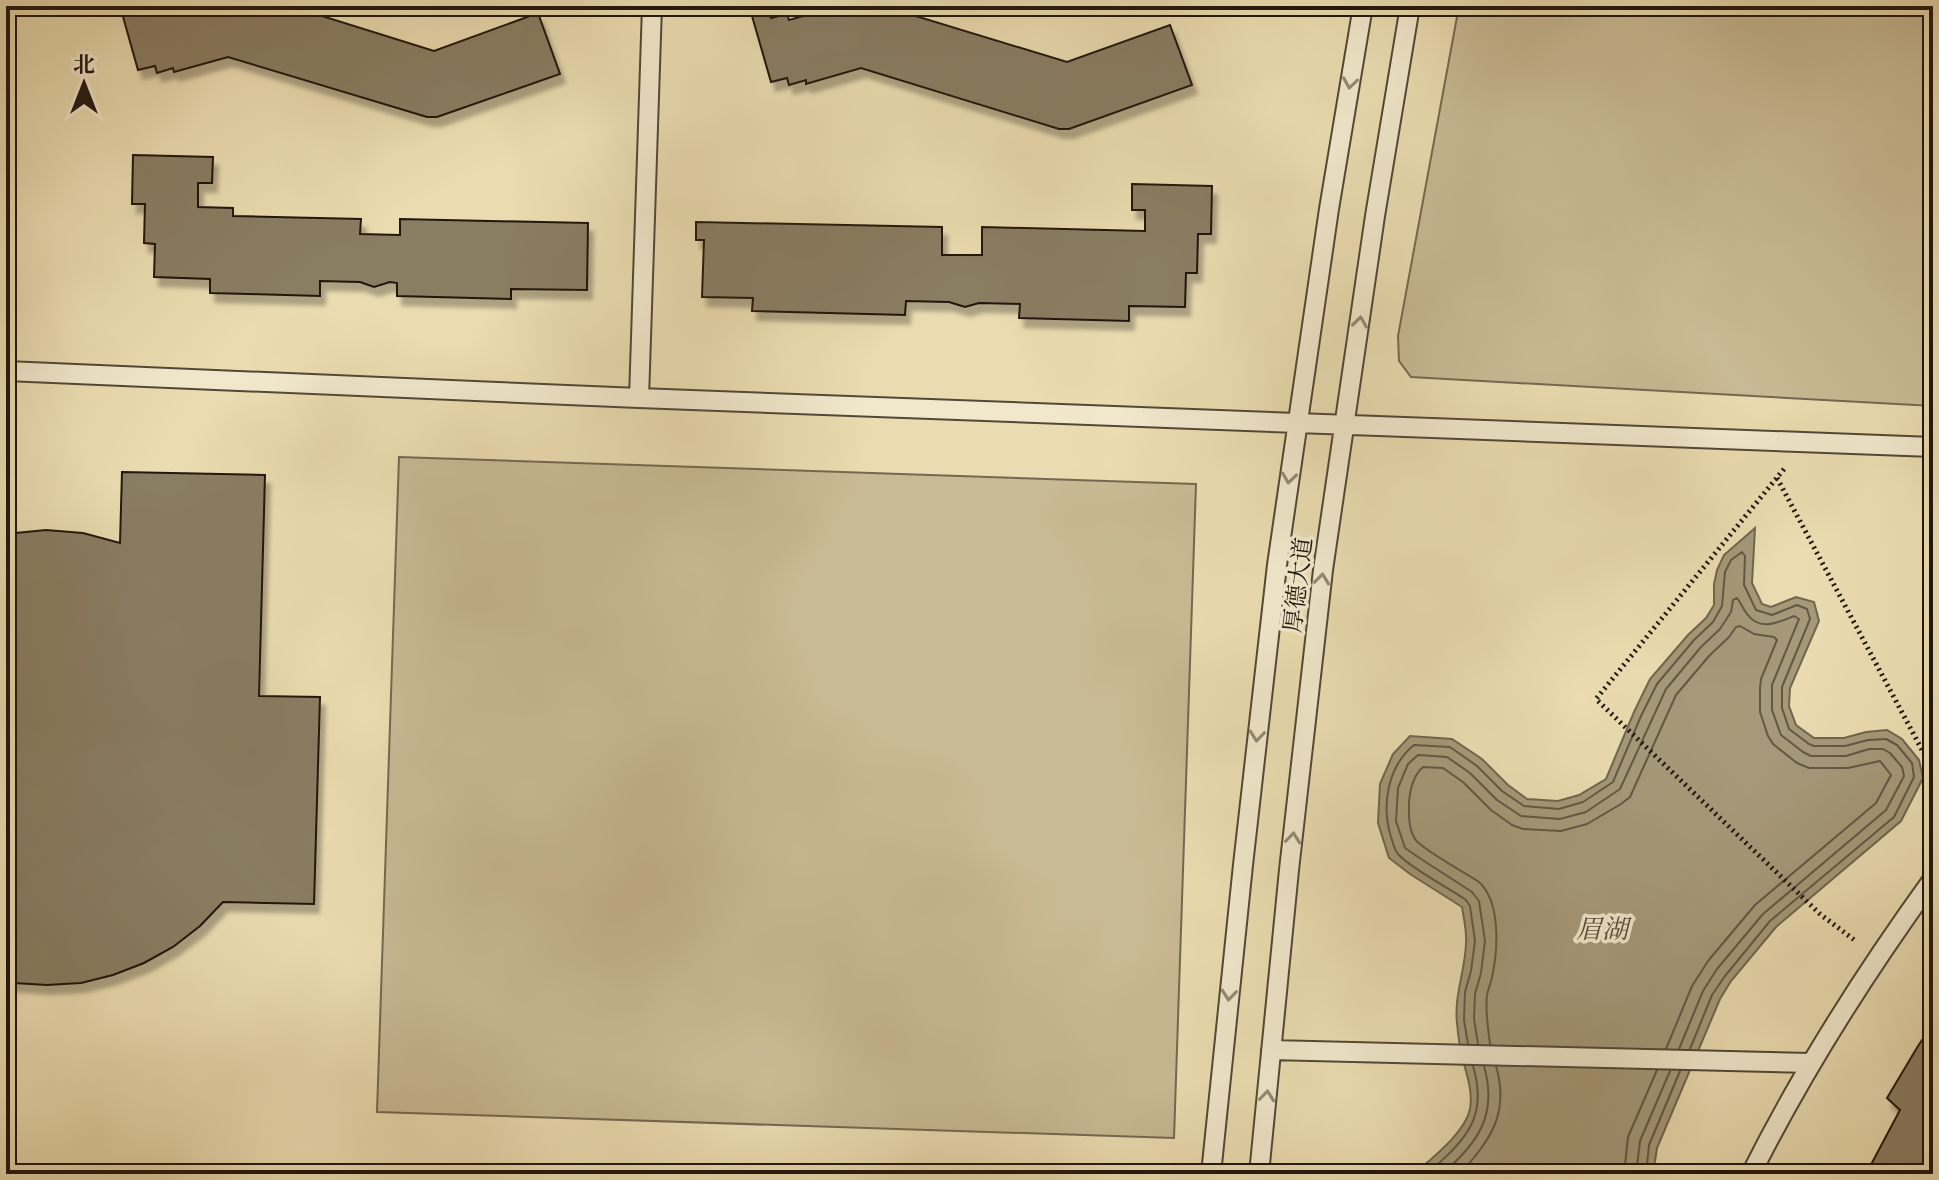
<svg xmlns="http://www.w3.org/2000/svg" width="1939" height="1180" font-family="'Libre Caslon Text','Noto Serif SC',serif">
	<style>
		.green { fill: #c8ba94; stroke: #746851; stroke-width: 2 }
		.water { fill: #a59979; stroke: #70654e; stroke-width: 2 }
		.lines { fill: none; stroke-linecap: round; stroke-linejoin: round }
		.shore { stroke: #625844; stroke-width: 2 }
		.building { fill: #897d62; stroke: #20160e; stroke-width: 2; filter: url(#shadow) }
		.service-casing { stroke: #524836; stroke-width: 22 }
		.path { stroke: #20160e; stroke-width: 5; stroke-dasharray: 2 4; stroke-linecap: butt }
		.service { stroke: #f1e8cc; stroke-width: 18 }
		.oneway { stroke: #938a76 }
		.labels { text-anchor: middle; stroke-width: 7; stroke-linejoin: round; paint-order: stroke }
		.street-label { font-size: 24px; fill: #20160e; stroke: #f1e8cc }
		.water-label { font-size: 26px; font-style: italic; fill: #554a39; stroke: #f1e8cc }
	</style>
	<defs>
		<filter id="shadow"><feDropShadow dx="5" dy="9" stdDeviation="2" flood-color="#0004"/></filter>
	</defs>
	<rect width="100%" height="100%" fill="#eadcb0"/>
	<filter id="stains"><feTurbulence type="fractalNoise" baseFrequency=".0025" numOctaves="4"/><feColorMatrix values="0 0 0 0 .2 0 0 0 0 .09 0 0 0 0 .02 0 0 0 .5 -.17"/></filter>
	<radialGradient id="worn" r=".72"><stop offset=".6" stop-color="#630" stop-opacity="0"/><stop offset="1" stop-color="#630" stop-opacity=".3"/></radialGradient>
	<path class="green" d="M1459 6H1933V406L1411 377 1399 361 1398 336Z
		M399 457 1196 484 1174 1138 377 1112Z"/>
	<path class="water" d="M1755 528 1752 583 1762 604 1771 607 1796 597 1814 602 1819 621 1790 688 1789 706 1796 725 1814 738H1844L1866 732 1887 730 1902 739 1919 760 1923 778 1901 821 1776 927 1731 981 1720 999 1657 1148 1653 1174H1414C1432 1158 1465 1133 1470 1109 1473 1091 1467 1076 1463 1060 1460 1048 1458 1035 1457 1023 1454 996 1465 971 1466 944 1467 932 1464 919 1462 907L1410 874 1389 858 1378 823 1380 784 1393 754 1410 736 1452 739 1482 759 1508 785 1527 799 1558 801 1579 795 1606 779 1634 712 1650 679 1688 635 1706 618 1714 605V584L1717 570 1724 555Z"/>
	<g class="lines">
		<path class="shore" d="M1468 1044 1464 1020 1465 992 1471 971 1475 941 1470 906 1466 900C1449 888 1410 868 1398 854 1394 850 1393 842 1391 837 1381 805 1388 766 1414 745L1450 747 1477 766 1502 791 1524 806 1559 809 1583 802 1613 782 1641 716 1657 684 1694 640 1713 622 1722 606 1725 572 1731 560 1742 552 1745 556 1744 585 1756 610 1772 615 1797 605 1807 609 1810 619 1782 687V708L1789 729 1809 744 1814 746H1845L1868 740 1886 739 1897 745 1912 763 1914 777 1894 817 1770 921 1725 976 1712 995 1690 1049
			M1478 1044 1474 1019 1475 994 1481 973 1485 941 1479 901 1472 892 1421 859 1405 848 1396 821 1398 788 1408 764 1418 755 1447 757 1470 773 1497 800 1521 816 1560 819 1586 812 1620 789 1666 689 1701 647 1720 629 1731 612 1733 600 1737 598C1741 603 1743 609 1747 614 1760 632 1779 622 1794 616L1799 619 1772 685V710L1781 735 1803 752 1811 756H1846L1869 749H1883L1890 753 1902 767 1904 776 1886 810 1763 914 1717 969 1703 991 1679 1049
			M1490 1044C1488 1028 1485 1011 1487 995 1488 989 1491 983 1492 977 1498 950 1501 902 1479 882 1466 873 1421 849 1415 839 1408 828 1409 814 1409 802 1410 789 1414 775 1423 767L1443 768 1463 782 1491 810 1512 825 1523 829 1561 831 1587 824 1621 804 1630 797 1676 695 1709 656 1729 637 1736 627 1740 626 1754 634 1774 637 1777 640 1761 679 1760 688V712L1768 736 1773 744 1797 763 1809 768H1848L1880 761 1891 775 1876 803 1755 905 1708 961 1692 986 1666 1049
			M1427 1174C1464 1141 1489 1119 1473 1066
			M1442 1174C1478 1143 1498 1115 1484 1066
			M1460 1174C1490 1140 1510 1114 1496 1066
			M1624 1174 1628 1137 1657 1070
			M1636 1174 1640 1141 1670 1071
			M1646 1174 1649 1145 1680 1071"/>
	</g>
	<path class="building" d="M120 6H155L156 8 164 6H290L434 51 538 13 560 74 437 117H427L228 57 174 72 173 68 157 73 155 66 138 70Z
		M838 6H883L1067 62 1170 25 1192 85 1069 129H1059L861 68 806 84V80L789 85 787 78 771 82 752 16 768 11 771 18 787 14 789 20Z
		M133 155 213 157 212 183H198V207L233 208V216L361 219 360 234 400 235V219L588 223 587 290 511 289V299L397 296V283L390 282 374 287 360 282 320 281V296L210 293V279L154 277 155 244 144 243 145 204H132Z
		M1132 184 1212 186 1211 234H1198L1197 273H1186L1185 307 1129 306V321L1019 318 1020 304 979 303 965 307 949 302 906 301 905 315 752 311 753 298 702 297 704 240H696V222L942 227V255H982V227L1145 231V210H1132Z
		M122 472 265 475 259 696 320 697 314 904 223 902 200 926 173 947 144 963 113 975 81 983 47 985 14 983 6 981V534L46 530 83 533 120 543Z
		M1933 1024V1174H1866L1900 1110 1887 1098 1918 1046Z"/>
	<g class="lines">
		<g class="service-casing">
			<path id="service" d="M6 371 639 398 1933 447
				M639 398 652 6
				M1271 1050 1811 1063
				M1211 1174 1243 865 1277 565 1329 209 1363 6
				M1259 1174 1289 870 1323 570 1375 216 1410 6
				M1751 1174C1803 1070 1865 973 1933 879"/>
		</g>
		<path class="path" d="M1915 6 1933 18
			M1784 469 1596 699 1820 914 1857 942
			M1777 478 1929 763 1933 766"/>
		<use href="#service" class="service"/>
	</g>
	<defs><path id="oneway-chevron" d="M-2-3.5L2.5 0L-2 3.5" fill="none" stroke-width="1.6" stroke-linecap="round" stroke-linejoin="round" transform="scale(2)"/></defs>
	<g class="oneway">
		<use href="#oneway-chevron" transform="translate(1350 83) rotate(99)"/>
		<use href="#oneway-chevron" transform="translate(1360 322) rotate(-82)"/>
		<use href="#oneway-chevron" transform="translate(1289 478) rotate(98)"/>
		<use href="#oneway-chevron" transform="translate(1322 579) rotate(-83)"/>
		<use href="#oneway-chevron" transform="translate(1257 736) rotate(96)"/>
		<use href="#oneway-chevron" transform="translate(1293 838) rotate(-84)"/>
		<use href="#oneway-chevron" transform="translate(1229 995) rotate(96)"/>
		<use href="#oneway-chevron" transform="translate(1267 1096) rotate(-84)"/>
	</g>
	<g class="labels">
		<g class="street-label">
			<text transform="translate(1298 585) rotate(-83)" y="8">厚德大道</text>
		</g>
		<g class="water-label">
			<text x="1602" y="938">眉湖</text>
		</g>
	</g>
	<rect width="1939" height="1180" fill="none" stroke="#eadcb0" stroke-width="32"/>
	<rect x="8" y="8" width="1923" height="1164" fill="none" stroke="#20160e" stroke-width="4"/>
	<rect x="16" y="16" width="1907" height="1148" fill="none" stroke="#20160e" stroke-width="2"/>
	<g transform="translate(84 84)" stroke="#f1e8cc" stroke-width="6" paint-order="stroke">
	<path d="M0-6L14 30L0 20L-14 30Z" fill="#20160e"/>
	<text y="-12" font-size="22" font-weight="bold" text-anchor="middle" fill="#20160e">北</text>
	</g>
	<rect width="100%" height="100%" filter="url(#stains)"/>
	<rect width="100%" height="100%" fill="url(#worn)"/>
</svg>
